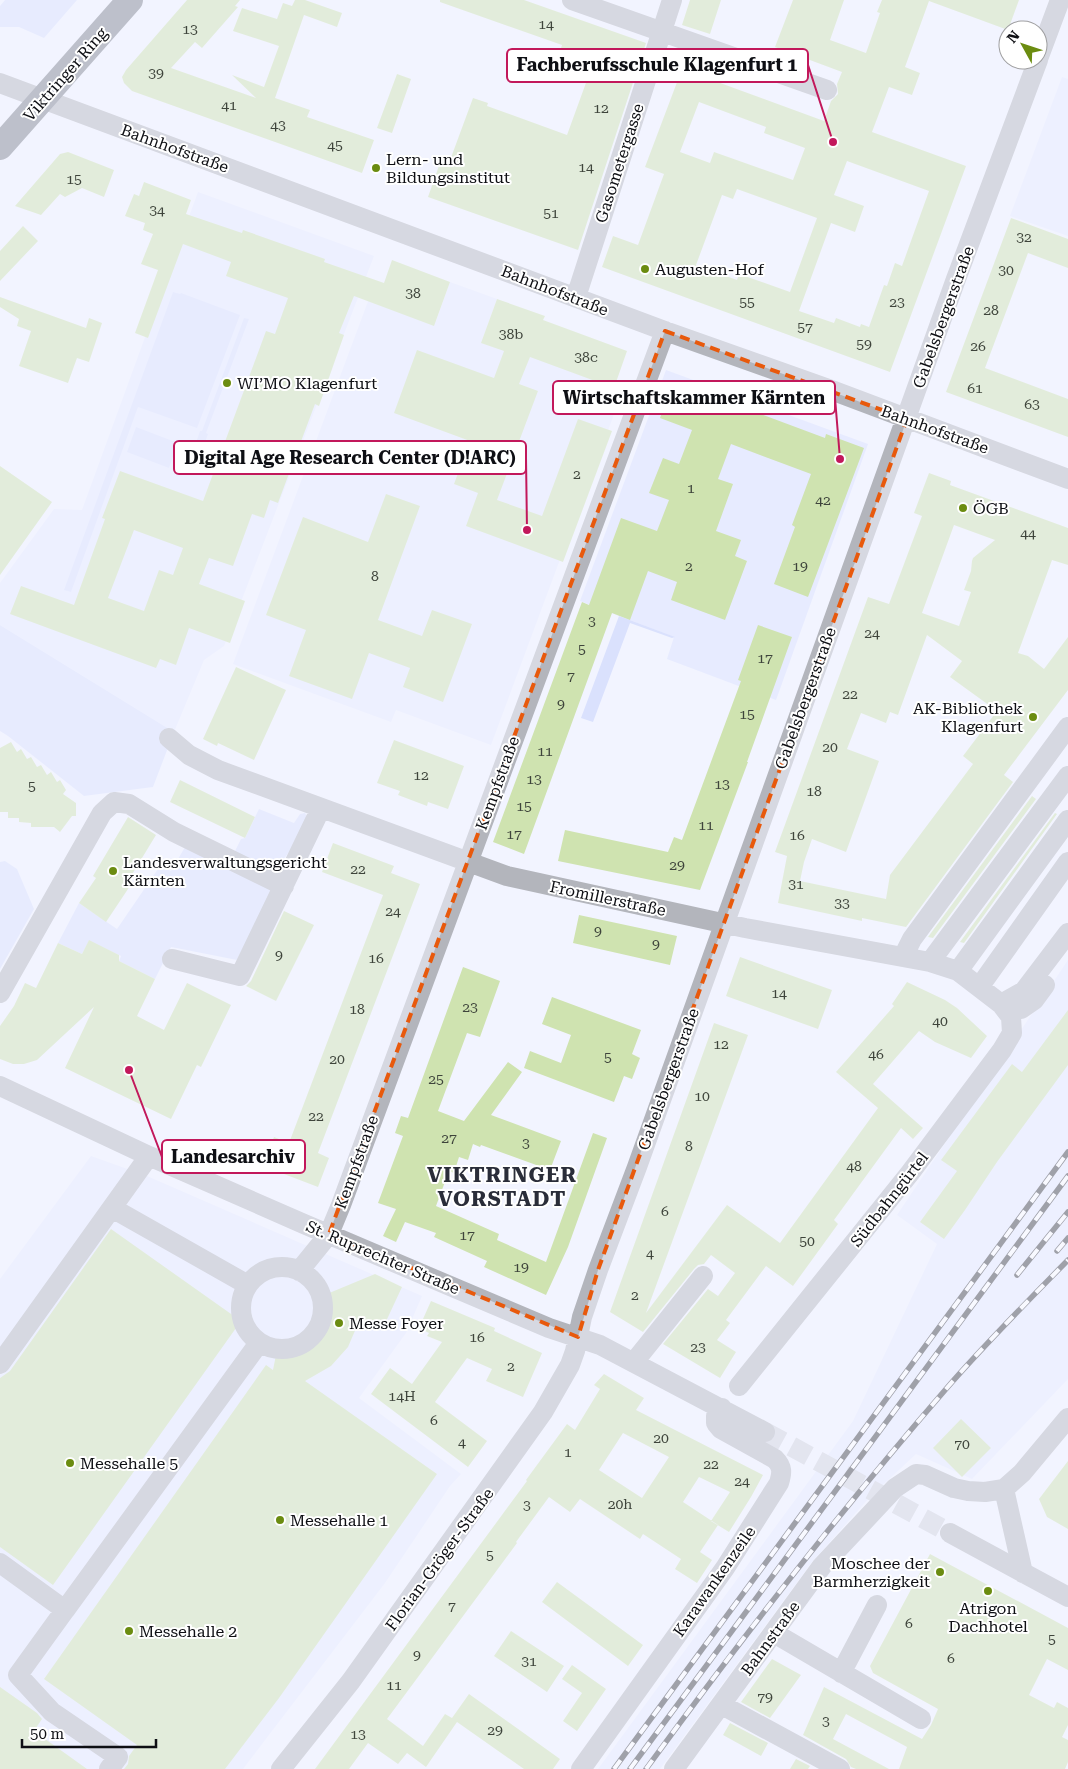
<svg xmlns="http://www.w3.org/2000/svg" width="1068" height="1769" font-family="'Roboto Serif',serif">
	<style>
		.built { fill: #e7ebff }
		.green { fill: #dae1fd }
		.building { fill: #cfe3b0; fill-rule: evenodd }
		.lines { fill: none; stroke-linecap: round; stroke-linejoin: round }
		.minor-tunnel { stroke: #d0d2dc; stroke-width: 20; stroke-dasharray: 20 10; stroke-linecap: butt }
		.minor { stroke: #b3b5bc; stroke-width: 20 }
		.major { stroke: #7c808c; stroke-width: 26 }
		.rail-casing { stroke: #3b3c42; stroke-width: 5.5 }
		.rail { stroke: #fff; stroke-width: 4; stroke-dasharray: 11; stroke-linecap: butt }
		.marked { fill: none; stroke: #e8590c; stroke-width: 4; stroke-dasharray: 10 6; stroke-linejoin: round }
		.poi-dot { fill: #6b8c10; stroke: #fff; stroke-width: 2 }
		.labels { text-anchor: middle; stroke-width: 4; stroke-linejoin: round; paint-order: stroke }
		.number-label { font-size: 14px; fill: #3e443b }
		.street-label { font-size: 16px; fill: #0e0f14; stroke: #fff }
		.poi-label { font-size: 16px; fill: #0e0f14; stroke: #fff; text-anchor: start }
		.district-label { font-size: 21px; font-weight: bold; letter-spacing: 1px; fill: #2a2d39; stroke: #fff }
		.leader { fill: none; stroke: #c2185b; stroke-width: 2 }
		.callout-dot { fill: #c2185b; stroke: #fff; stroke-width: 2 }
		.callout { fill: #fff; stroke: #c2185b; stroke-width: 2 }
		.callout-label { font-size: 18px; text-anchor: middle; font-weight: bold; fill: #0e0f14 }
	</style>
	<rect width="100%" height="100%" fill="#f2f4ff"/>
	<path class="built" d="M1062 77 1068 79V236L1010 216Z
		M198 192 374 256 224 646 204 660 174 732 0 625V583L54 509 82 510Z
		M450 282 497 299 483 338 623 390 491 745 396 710 391 722 233 664 370 296 436 321Z
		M666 370 868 444 776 700 667 659 674 637 580 601Z
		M1068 960V1379L972 1479 916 1454 870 1497 812 1562 660 1769H598L853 1421 937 1244 897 1215Z
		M91 1156 147 1176 422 1296 406 1333 359 1398 461 1474 450 1486 385 1583 243 1769H0V1279Z"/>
	<path class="green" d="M5 0H77L44 38 19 27H0V6Z
		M173 292 180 294 181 293 240 315 197 428 138 407 71 592 64 590Z
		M244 318 249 319 206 433 208 434 200 457 192 454 200 431H202Z
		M136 427 178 443 169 468 127 452Z
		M619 616 675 637 672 638 630 623 593 722 581 718Z
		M0 625 174 732 153 787 84 796 8 736 0 731Z
		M259 809 294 823 300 814 305 813 308 819 296 843 283 860 269 868 234 853 241 839 245 838Z
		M185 847 272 889 237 960 171 947 155 979 119 961 121 956 89 941 82 954 58 943 79 903 117 929 160 866 171 871Z
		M5 861 17 869 34 909 0 969V862Z"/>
	<path class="building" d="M187 0H240L235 6 238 7 202 48 195 42 171 68 256 98 232 75 264 87 279 46 233 31 242 8 277 19 283 3 292 6 295 0H305L342 13 337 27 304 15 275 98 310 110 307 117 374 140 362 173 132 91 124 83 122 77 126 70Z
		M440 0H524L646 43 578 250 428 197 441 160 449 163 473 98 488 103 487 106 567 135 591 69 558 58 562 45 440 2Z
		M690 0H721L710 34 682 25Z
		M793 0H844L830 40 866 53 880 13 877 12 882 0H1019L1008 30 929 1 905 67 920 73 912 95 889 87 872 132 966 166 890 372 602 267 613 236 638 245 664 174 645 167 682 69 824 121 831 101 838 94 837 84 842 72 775 47ZM699 102 766 127 764 133 805 148 793 180 714 152 710 163 680 152ZM847 161 929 191 902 266 895 263 887 286 884 285 869 327 861 324 860 327 836 318 834 323 799 311 831 223 855 232 864 206 834 195ZM737 189 817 218 790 292 739 274 737 280 696 265 722 195 733 199Z
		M397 74 411 79 392 133 377 128Z
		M68 152 114 170 104 197 82 188 65 197 60 194 41 215 15 206 60 154Z
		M144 182 191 200 186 214 242 233 243 230 325 259 324 262 384 283 392 260 450 282 434 326 354 296 339 333 344 335 319 406 315 404 278 503 270 500 264 518 252 514 233 566 209 558 199 584 245 601 230 643 189 628 176 665 160 659 156 668 10 614 21 586 74 605 105 519 102 518 120 471 203 501 266 331 275 334 288 298 226 276 231 262 183 244 148 338 135 333 158 270 141 264 153 234 143 230 145 223 125 216 134 194 139 196ZM134 530 183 548 173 575 159 570 144 611 108 598Z
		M1011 218 1068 239V268L1028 253 985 368 1068 399V437L946 392Z
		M23 226 38 241 0 281V251Z
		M0 297 86 328 89 318 102 323 89 362 77 358 68 383 19 366 31 331 17 326 19 319 0 307Z
		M497 299 545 316 543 320 627 351 614 388 530 357 519 384 538 391 497 500 542 516 578 419 612 431 563 562 466 526 478 493 454 484 470 441 394 413 417 350 494 378 504 351 481 343Z
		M673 381 825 438 826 434 864 448 808 597 774 584 795 527 792 525 811 474 731 444 718 479 733 484 716 531 741 540 735 556 747 561 725 620 671 600 677 582 648 571 630 620 612 613 524 854 493 842 582 602 589 605 621 518 657 531 669 500 649 493 663 458 679 464 692 430 660 418Z
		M0 466 52 502 0 575Z
		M929 473 951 481 950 485 1068 528V565L1052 560 1018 653 1028 656 1044 669 1068 637V690L1004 775 1013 782 906 927 862 918V921L778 903 787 856 775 852 868 597 889 604 922 516 914 513ZM954 525 995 540 973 558 972 561 971 571 964 590 971 592 959 626 922 613ZM927 635 962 661 950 677 997 711 963 756 973 764 890 875 886 899 800 881 804 862 812 839 846 852 879 761 847 749 861 713 886 723 890 712 898 715Z
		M386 494 420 506 378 620 422 636 432 610 472 624 443 702 403 687 410 668 369 653 352 699 289 676 306 630 266 615 303 517 368 542Z
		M758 625 792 637 747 762H748L700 890 558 861 565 830 668 852 674 837 682 840 741 681 738 680Z
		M236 667 286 690 254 760 218 743 217 746 203 739Z
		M394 740 464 766 448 809 428 802 427 806 398 795 400 791 377 783Z
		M11 742 17 752 21 749 27 759 31 757 37 767 41 765 47 775 51 772 57 782 60 780 66 790 63 794 76 803V816H72L60 832 54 827H31V823L19 822V818H8V812H0V748Z
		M180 780 255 817 245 838 170 802Z
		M1032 796 1036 799 933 938 928 937Z
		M1055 813 1057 814 964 943 960 942Z
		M128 817 156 835 128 881 132 883 106 922 79 903 96 878 93 876Z
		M333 843 394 866 391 873 420 884 318 1153 329 1158 318 1187 263 1166 274 1137 289 1143 383 895 322 872Z
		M284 911 314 925 276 1001 246 986 251 981Z
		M579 915 677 936 670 965 573 943Z
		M89 940 119 955V961L155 979 137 1016 164 1030 187 983 231 1005 201 1067 197 1065 171 1119 65 1068 94 1007 37 1060 24 1064H13L0 1059V1026L14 1006 25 983 36 988 58 943 82 954Z
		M740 957 832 990 818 1029 726 996Z
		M463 967 500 981 480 1037 467 1033 438 1111 464 1121 508 1062 522 1072 491 1115 561 1141 550 1170 481 1145 480 1147 473 1144 468 1160 459 1157 454 1173 449 1171 436 1206 499 1234 497 1240 546 1262 593 1133 607 1138 568 1247 546 1295 484 1267 487 1261 434 1237 436 1233 405 1222 396 1242 383 1236 396 1209 378 1203 403 1136 395 1133 401 1116 408 1118Z
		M907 982 945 1000 957 1008 987 1036 971 1058 935 1042 919 1031 873 1084 923 1128 913 1139 901 1128 834 1220 838 1224 793 1286 766 1266 726 1320 730 1323 717 1340 736 1352 720 1378 663 1344 708 1289 718 1296 735 1273 711 1255 704 1264 698 1265 694 1269 643 1332 610 1312 714 1023 748 1035 646 1313 727 1205 780 1243 878 1108 836 1072 894 1006 892 1004Z
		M552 997 641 1030 632 1054 640 1058 632 1079 624 1076 614 1102 524 1068 530 1051 561 1063 571 1035 542 1024Z
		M1068 1010V1065L997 1162 965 1210 944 1239 920 1222 957 1171 941 1160 1012 1064 1022 1072Z
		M111 1229 241 1321 53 1585 0 1547V1378L10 1371Z
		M375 1274 402 1287 382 1330 360 1319 348 1347 331 1366 305 1381 437 1474 279 1698 225 1769H124L128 1764 129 1756 137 1745 44 1679 266 1365 273 1370 277 1350 291 1348 302 1344 317 1329 322 1319 323 1308 322 1296Z
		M431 1301 495 1328 494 1331 542 1353 523 1397 486 1381 492 1369 467 1358 435 1402 487 1441 468 1467 371 1394 390 1368 412 1384 442 1342 427 1336 429 1333 419 1328Z
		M604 1374 644 1398 636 1410 763 1475 751 1497 729 1532 711 1521 730 1492 699 1477 683 1502 718 1525 700 1552 712 1560 697 1583 675 1569 681 1559 643 1534 640 1539 580 1499 570 1512 549 1497 516 1542 517 1543 387 1719 423 1746 445 1714 452 1718 469 1694 560 1759 553 1769H524L457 1722 426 1767 407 1753 398 1764 368 1743 349 1769H315L527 1481 526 1480 567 1424 575 1430 600 1389 594 1385ZM623 1433 669 1457 642 1498 599 1470Z
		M961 1419 991 1448 962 1477 933 1448Z
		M1068 1461V1529L1047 1517 1039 1499Z
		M930 1554 1068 1628V1670L1047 1659 1029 1695 1054 1708 1057 1702 1068 1708V1725L1062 1737 1068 1740V1762L1065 1769H899L907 1747 846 1714 833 1739 889 1769H856L851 1767 846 1759 803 1735 824 1687 922 1739 931 1725 938 1709 873 1673 870 1666Z
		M557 1582 643 1645 628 1666 542 1602Z
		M511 1631 564 1666 547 1692 494 1656Z
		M772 1659 801 1675 770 1718 741 1702Z
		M572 1665 606 1689 577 1731 563 1721 582 1693 562 1679Z
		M0 1687 37 1713 42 1719 34 1731 87 1769H0Z
		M730 1723 768 1743 761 1756 723 1735Z
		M796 1759 810 1766 808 1769H790Z"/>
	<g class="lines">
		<path class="minor-tunnel" d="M765 1432 950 1533"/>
		<path class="minor" d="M572 0 827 90
			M1038 59 1060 0
			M0 83 665 331 834 391 1068 479
			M576 297 672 0
			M169 738 189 755 218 770 507 876 745 928 930 962 958 971 1001 1004 1011 1017 1012 1033 1002 1050 910 1173 739 1386
			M903 957 912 939 1068 727
			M172 959 240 976 321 808
			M930 962 1068 776
			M958 971 1068 820
			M980 986 1068 862
			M0 993 102 813 114 802 129 804 174 832 284 886
			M1001 1004 1024 991 1068 933
			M1001 1004 1021 1009 1034 1000 1045 985
			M0 1086 149 1156 304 1224 549 1328 600 1345 765 1432
			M112 1208 248 1285
			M241 1308a41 41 0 1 1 82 0a41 41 0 1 1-82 0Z
			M299 1271 329 1234 341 1205 665 331
			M634 1362 703 1276
			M0 1364 149 1156
			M1004 1489 1023 1573
			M950 1533 1068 1597
			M0 1563 65 1610 259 1343
			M65 1610 18 1675 52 1712 118 1757 109 1769
			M774 1633 921 1719
			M841 1673 877 1605
			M722 1705 840 1769
			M281 1769 351 1681 543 1412 570 1365 575 1351 582 1317 598 1270 637 1167 956 279 1038 60
			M581 1769 725 1568 779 1483C782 1473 783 1467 775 1459L721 1429 716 1423V1416L722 1408
			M674 1769 822 1566 895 1488 916 1474 925 1475 954 1488 968 1491 985 1492 1004 1489 1022 1473 1068 1418"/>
		<path class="major" d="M0 147 130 0"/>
		<g class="rail-casing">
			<path id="rail" d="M1057 1251 1068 1238
				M1017 1275 1068 1212
				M614 1769 1068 1152
				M630 1769 1068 1176
				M646 1769C741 1639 840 1511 946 1389 985 1344 1027 1302 1068 1260"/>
		</g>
		<use href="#rail" class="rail"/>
	</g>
	<path d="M0 0H1068V1769H0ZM665 331 907 419 598 1270 578 1337 329 1234Z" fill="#f2f4ff" fill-opacity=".55" fill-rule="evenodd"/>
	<path class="marked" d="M665 331 907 419 598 1270 578 1337 329 1234Z"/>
	<g class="poi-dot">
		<circle cx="376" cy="168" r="5"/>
		<circle cx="645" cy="269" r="5"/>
		<circle cx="227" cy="383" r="5"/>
		<circle cx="963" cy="508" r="5"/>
		<circle cx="1033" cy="717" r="5"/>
		<circle cx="113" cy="871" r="5"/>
		<circle cx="339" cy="1323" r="5"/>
		<circle cx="70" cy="1463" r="5"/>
		<circle cx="280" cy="1520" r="5"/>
		<circle cx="940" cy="1572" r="5"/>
		<circle cx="988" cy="1591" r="5"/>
		<circle cx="129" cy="1631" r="5"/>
	</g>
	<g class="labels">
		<g class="number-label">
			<text x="546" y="29">14</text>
			<text x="190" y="34">13</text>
			<text x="156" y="78">39</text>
			<text x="229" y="110">41</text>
			<text x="601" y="113">12</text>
			<text x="278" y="130">43</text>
			<text x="335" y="150">45</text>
			<text x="586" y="172">14</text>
			<text x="74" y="184">15</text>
			<text x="157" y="215">34</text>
			<text x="551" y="218">51</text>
			<text x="1024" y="242">32</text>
			<text x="1006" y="275">30</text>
			<text x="413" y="298">38</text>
			<text x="747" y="307">55</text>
			<text x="897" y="307">23</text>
			<text x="991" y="315">28</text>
			<text x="805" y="332">57</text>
			<text x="511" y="339">38b</text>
			<text x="864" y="349">59</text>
			<text x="978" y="351">26</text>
			<text x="586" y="362">38c</text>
			<text x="975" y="393">61</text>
			<text x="1032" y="409">63</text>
			<text x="577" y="479">2</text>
			<text x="691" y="493">1</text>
			<text x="823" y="505">42</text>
			<text x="1028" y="538">44</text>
			<text x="689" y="571">2</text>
			<text x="800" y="571">19</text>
			<text x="375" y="581">8</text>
			<text x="592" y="626">3</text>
			<text x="872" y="638">24</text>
			<text x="582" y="654">5</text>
			<text x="765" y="663">17</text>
			<text x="571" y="681">7</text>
			<text x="850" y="699">22</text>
			<text x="561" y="709">9</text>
			<text x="747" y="719">15</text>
			<text x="830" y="752">20</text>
			<text x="545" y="756">11</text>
			<text x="421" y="780">12</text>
			<text x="534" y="784">13</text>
			<text x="722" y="789">13</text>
			<text x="32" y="791">5</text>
			<text x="814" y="796">18</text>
			<text x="524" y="811">15</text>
			<text x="706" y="830">11</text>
			<text x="514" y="839">17</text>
			<text x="797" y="840">16</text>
			<text x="677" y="870">29</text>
			<text x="358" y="874">22</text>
			<text x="796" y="889">31</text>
			<text x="842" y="908">33</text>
			<text x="393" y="916">24</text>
			<text x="598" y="936">9</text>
			<text x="656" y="949">9</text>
			<text x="279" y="960">9</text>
			<text x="376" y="963">16</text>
			<text x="779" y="998">14</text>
			<text x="470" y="1012">23</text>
			<text x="357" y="1014">18</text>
			<text x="940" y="1026">40</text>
			<text x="721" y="1049">12</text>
			<text x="876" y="1059">46</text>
			<text x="608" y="1062">5</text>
			<text x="337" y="1064">20</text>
			<text x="436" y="1084">25</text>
			<text x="702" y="1101">10</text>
			<text x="316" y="1121">22</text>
			<text x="449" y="1143">27</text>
			<text x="526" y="1148">3</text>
			<text x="689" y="1151">8</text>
			<text x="854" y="1171">48</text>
			<text x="665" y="1216">6</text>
			<text x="467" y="1240">17</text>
			<text x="807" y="1246">50</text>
			<text x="650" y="1258">4</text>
			<text x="521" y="1272">19</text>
			<text x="635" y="1300">2</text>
			<text x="477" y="1342">16</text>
			<text x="698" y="1352">23</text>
			<text x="511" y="1371">2</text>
			<text x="402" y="1401">14H</text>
			<text x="434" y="1425">6</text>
			<text x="661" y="1443">20</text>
			<text x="462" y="1447">4</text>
			<text x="962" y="1449">70</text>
			<text x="568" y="1457">1</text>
			<text x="711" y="1469">22</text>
			<text x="742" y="1486">24</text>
			<text x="620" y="1509">20h</text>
			<text x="527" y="1510">3</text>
			<text x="490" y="1560">5</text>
			<text x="452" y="1611">7</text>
			<text x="909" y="1628">6</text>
			<text x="1052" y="1644">5</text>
			<text x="417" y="1660">9</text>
			<text x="951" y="1663">6</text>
			<text x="529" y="1666">31</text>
			<text x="394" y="1690">11</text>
			<text x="765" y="1702">79</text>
			<text x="826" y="1726">3</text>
			<text x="495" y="1735">29</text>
			<text x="358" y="1739">13</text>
		</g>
		<g class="street-label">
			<text transform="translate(65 74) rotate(-49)" y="6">Viktringer Ring</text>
			<text transform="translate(175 148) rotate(20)" y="6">Bahnhofstraße</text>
			<text transform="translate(619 163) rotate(-72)" y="6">Gasometergasse</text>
			<text transform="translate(555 290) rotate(21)" y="6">Bahnhofstraße</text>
			<text transform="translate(943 317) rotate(-70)" y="6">Gabelsbergerstraße</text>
			<text transform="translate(935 429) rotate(20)" y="6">Bahnhofstraße</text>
			<text transform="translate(805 698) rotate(-70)" y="6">Gabelsbergerstraße</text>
			<text transform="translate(497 783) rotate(-70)" y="6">Kempfstraße</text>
			<text transform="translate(608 898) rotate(12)" y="6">Fromillerstraße</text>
			<text transform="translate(668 1079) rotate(-70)" y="6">Gabelsbergerstraße</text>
			<text transform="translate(356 1162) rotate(-70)" y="6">Kempfstraße</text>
			<text transform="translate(889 1199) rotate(-52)" y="6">Südbahngürtel</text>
			<text transform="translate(383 1257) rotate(23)" y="6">St. Ruprechter Straße</text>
			<text transform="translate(439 1559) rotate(-54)" y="6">Florian-Gröger-Straße</text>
			<text transform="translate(714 1581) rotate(-55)" y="6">Karawankenzeile</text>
			<text transform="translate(770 1638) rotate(-54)" y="6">Bahnstraße</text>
		</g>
		<g class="poi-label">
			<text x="386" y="165">Lern- und<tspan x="386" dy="18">Bildungsinstitut</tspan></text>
			<text x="655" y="275">Augusten-Hof</text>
			<text x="237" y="389">WI’MO Klagenfurt</text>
			<text x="973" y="514">ÖGB</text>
			<text x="1023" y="714" text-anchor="end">AK-Bibliothek<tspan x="1023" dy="18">Klagenfurt</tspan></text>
			<text x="123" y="868">Landesverwaltungsgericht<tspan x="123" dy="18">Kärnten</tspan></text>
			<text x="349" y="1329">Messe Foyer</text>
			<text x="80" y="1469">Messehalle 5</text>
			<text x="290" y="1526">Messehalle 1</text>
			<text x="930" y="1569" text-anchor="end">Moschee der<tspan x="930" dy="18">Barmherzigkeit</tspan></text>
			<text x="988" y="1614" text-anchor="middle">Atrigon<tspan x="988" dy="18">Dachhotel</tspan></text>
			<text x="139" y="1637">Messehalle 2</text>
		</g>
		<g class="district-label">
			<text x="502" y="1182">VIKTRINGER<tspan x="502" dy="24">VORSTADT</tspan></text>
		</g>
	</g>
	<path class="leader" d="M833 142L808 65M840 459L835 398M527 530L526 458M129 1070L162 1157"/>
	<g class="callout-dot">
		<circle cx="833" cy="142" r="5"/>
		<circle cx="840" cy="459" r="5"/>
		<circle cx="527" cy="530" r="5"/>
		<circle cx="129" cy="1070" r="5"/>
	</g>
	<g class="callout">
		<rect x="507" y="49" width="301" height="33" rx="5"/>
		<rect x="553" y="381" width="282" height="33" rx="5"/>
		<rect x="174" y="441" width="352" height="33" rx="5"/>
		<rect x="162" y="1140" width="143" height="33" rx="5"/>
	</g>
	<g class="callout-label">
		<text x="657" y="71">Fachberufsschule Klagenfurt 1</text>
		<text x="694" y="404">Wirtschaftskammer Kärnten</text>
		<text x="350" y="464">Digital Age Research Center (D!ARC)</text>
		<text x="233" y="1163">Landesarchiv</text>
	</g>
	<g transform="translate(1023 45) rotate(310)"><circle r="24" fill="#ffffff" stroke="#9f9fa1"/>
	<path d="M0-4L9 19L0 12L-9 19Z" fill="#6b8c10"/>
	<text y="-8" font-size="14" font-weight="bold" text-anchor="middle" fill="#0e0f14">N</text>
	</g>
	<path d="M22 1739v8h134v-8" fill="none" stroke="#0e0f14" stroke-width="2.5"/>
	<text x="30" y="1739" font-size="15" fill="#0e0f14" stroke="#ffffff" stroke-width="4" paint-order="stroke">50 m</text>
</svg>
